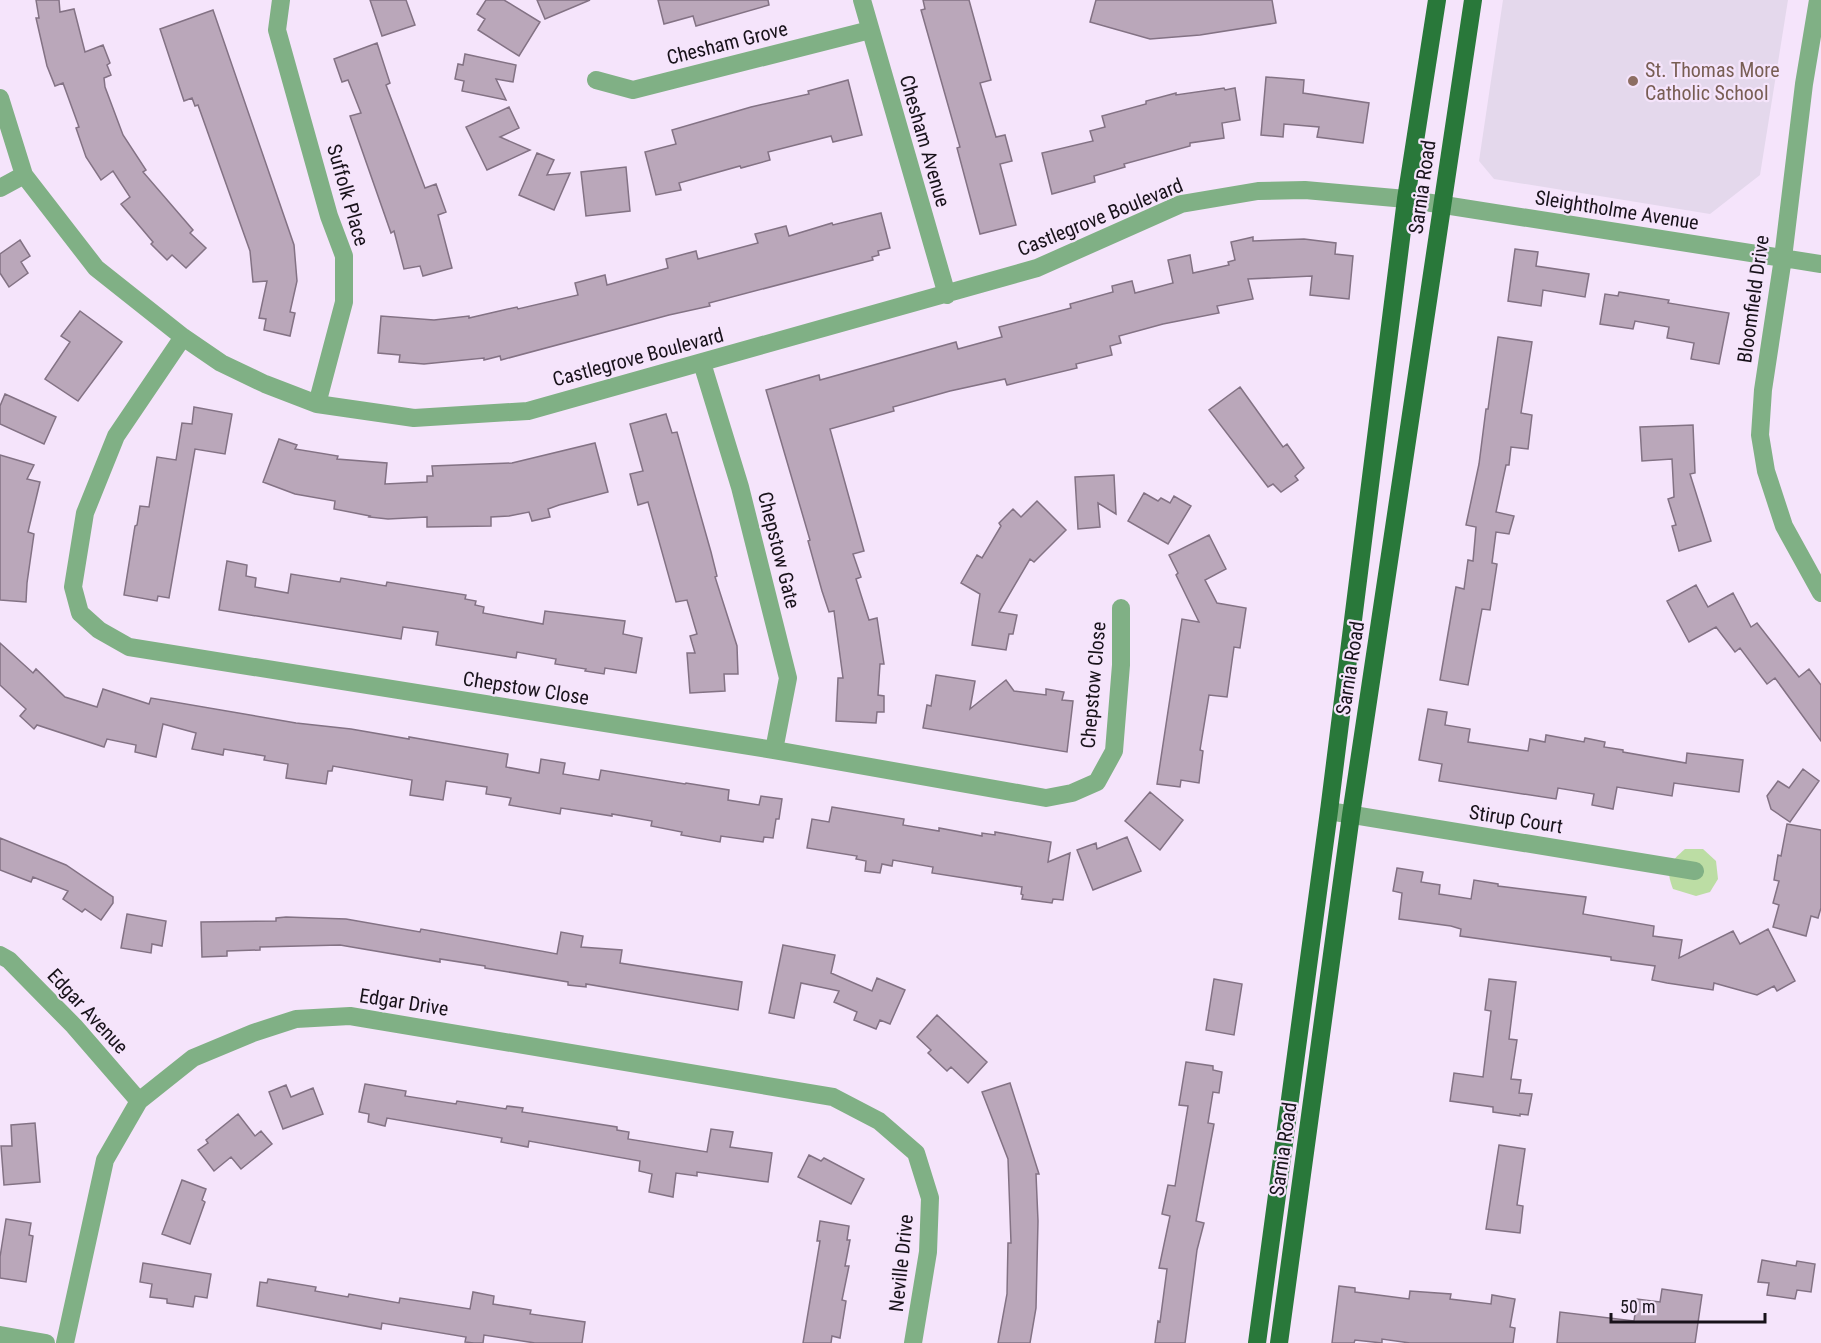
<svg xmlns="http://www.w3.org/2000/svg" width="1821" height="1343" font-family="'Roboto Condensed',sans-serif">
	<style>
		.education { fill: #e4d8ec }
		.green { fill: #bcdda4 }
		.building { fill: #baa7ba; stroke: #837284; stroke-width: 1.5 }
		.lines { fill: none; stroke-linecap: round; stroke-linejoin: round }
		.minor { stroke: #80b085; stroke-width: 18 }
		.major { stroke: #29783a; stroke-width: 18 }
		.education-dot { fill: #8d6e63; stroke: #f5e4fb; stroke-width: 2 }
		.labels { text-anchor: middle; stroke-width: 4.5; stroke-linejoin: round; paint-order: stroke }
		.street-label { font-size: 20px; fill: #18121a; stroke: #f5e4fb }
		.education-label { font-size: 20px; fill: #785e54; stroke: #f5e4fb; text-anchor: start }
	</style>
	<rect width="100%" height="100%" fill="#f5e4fb"/>
	<path class="education" d="M1503 0H1788L1760 175 1710 214 1494 179 1479 161Z"/>
	<path class="green" d="M1685 849H1703L1716 861 1718 879 1710 892 1696 896 1673 889C1665 868 1669 863 1685 849Z"/>
	<path class="building" d="M36 0H59L60 12 74 9 85 52 103 45 110 63 107 65 111 75 104 78 105 87 123 135 146 170 143 172 193 230 190 233 206 248 186 268 172 255 167 260 151 244 153 242 121 204 130 197 113 171 101 180 86 157 76 128 79 127 63 83 55 86 47 66 36 18H39Z
		M370 0H406L415 25 382 36Z
		M486 0H504L540 22 519 56 478 30 485 19 477 14Z
		M537 0H590L545 19Z
		M658 0H768L769 5 696 26 693 16 664 24Z
		M923 0H969L991 80 980 83 996 137 1005 135 1012 161 1000 164 1016 225 980 234 957 148 960 147 921 10 925 9Z
		M1096 0H1272L1276 23 1200 35 1150 39 1090 22Z
		M213 10 294 245 297 281 290 312 295 313 290 336 264 330 266 319 259 318 267 281 253 282 250 251 198 105 195 106 192 98 184 101 160 29Z
		M377 43 390 83 386 85 425 188 436 184 446 212 438 215 452 268 423 276 420 266 404 269 394 231 391 233 350 116 361 113 348 80 342 82 334 59Z
		M465 54 516 65 513 82 496 79 506 100 462 91 464 81 455 79 458 64 463 65Z
		M1266 77 1304 80 1303 93 1369 103 1363 143 1317 137 1319 127 1284 124 1283 137 1261 135Z
		M848 80 862 135 833 142 831 136 768 152 770 160 741 168 740 166 679 183 681 190 656 195 645 152 676 144 672 130 751 107 809 94 808 91Z
		M1224 88 1225 90 1235 88 1240 120 1222 123 1224 138 1190 143V146L1124 164 1125 167 1094 176 1095 182 1052 194 1042 153 1093 141 1090 131 1105 127 1102 116 1146 104V101L1176 93V95Z
		M509 107 519 128 500 137 530 150 487 170 466 127Z
		M537 153 554 160 547 175 570 173 554 210 519 195Z
		M626 167 630 211 586 216 581 172Z
		M881 213 890 248 878 251 879 255 872 257 873 260 709 303 710 306 669 315 501 360 500 356 484 360V358L424 364 399 362 400 355 378 353 381 316 434 320 469 316V318L517 307 518 309 578 295 575 283 605 275 607 285 668 268 666 259 696 251 698 259 758 243 755 234 786 226 789 236 832 223 833 225Z
		M1253 237V241L1304 239 1336 243 1335 254 1353 256 1349 299 1310 295 1312 276 1248 279 1253 299 1217 306 1219 313 1163 324 1119 336 1121 343 1110 346 1112 355 1076 364 1077 368 1007 385 1005 379 950 391 893 407 894 411 830 429 864 551 853 554 861 577 856 579 869 620 877 618 884 664H880L878 695 884 696V712H877L876 723 836 721 838 678H843L834 611 829 612 822 591 808 541 810 540 766 390 819 375 820 380 956 342 958 349 1002 337 999 327 1071 308 1070 304 1113 292 1112 286 1132 281 1135 293 1173 283 1168 260 1190 255 1193 273 1229 265 1228 262 1235 260 1231 242Z
		M20 240 30 256 21 262 28 273 9 287 0 273V254Z
		M1515 249 1538 252 1536 266 1589 274 1585 297 1543 290 1541 306 1508 301Z
		M1619 292 1669 300 1668 303 1729 313 1719 364 1691 359 1694 343 1667 338 1669 327 1635 321 1633 329 1600 324 1605 294 1618 296Z
		M80 311 122 342 78 401 45 379 70 342 61 336Z
		M1498 337 1532 342 1521 413 1532 415 1528 449 1511 447 1509 465H1506L1496 512 1514 516 1509 534 1496 532 1492 563 1497 564 1490 610 1482 609 1468 685 1440 680 1456 587 1464 589 1468 560 1473 561 1476 527 1466 525 1479 464 1486 409H1488Z
		M1240 387 1283 447 1287 444 1304 468 1295 476 1298 480 1281 492 1273 484 1268 487 1209 410Z
		M5 394 56 417 44 444 0 424V406Z
		M194 407 232 414 225 454 195 449 169 598 158 596 157 601 124 595 135 526 137 525 140 506 149 507 157 457 176 460 182 423 192 424Z
		M666 414 672 433 677 432 711 552 717 576 715 577 737 646 738 674H724L725 691 690 693 687 653H695L690 636 697 634 687 600 676 602 648 502 638 505 630 474 643 471 630 424Z
		M1693 425 1695 473 1690 474 1711 541 1679 551 1672 526 1676 525 1668 499 1674 497 1672 459 1642 461 1640 427Z
		M279 439 297 445 295 449 338 456 337 459 387 463 385 484 427 482V476H433L432 466 512 463 595 443 608 492 559 505 548 509 550 517 532 521 529 512 509 516 491 517V526L427 527V517L388 519 369 517 370 516 334 509 335 501 295 494 263 482Z
		M0 455 34 465 27 479 40 482 28 532 34 534 27 583 26 602 0 600Z
		M1114 475 1116 514 1098 503 1100 527 1078 529 1075 477Z
		M1144 493 1158 501 1161 498 1170 503 1174 496 1191 506 1168 544 1128 521Z
		M1037 501 1066 530 1034 562 1030 559 999 612 1017 615 1013 634H1009L1006 650 972 645 980 594 961 583 977 555 982 558 1001 526 999 523 1013 509 1021 517Z
		M1209 535 1226 569 1205 580 1217 603 1246 608 1240 648 1234 647 1227 697 1209 695 1200 750 1203 751 1199 783 1181 780 1180 787 1157 784 1182 619 1199 622 1176 575 1178 573 1169 555Z
		M227 561 247 565 246 576 256 578 255 587 288 593 291 574 340 582 341 578 386 586 387 582 466 595 465 599 476 601 475 605 484 607 483 613 543 624 545 611 625 621 623 634 642 638 636 673 605 668 604 674 585 671 586 669 555 664 556 659 517 652 516 658 436 645 438 632 403 627 401 639 219 610Z
		M1696 585 1708 607 1733 593 1751 627 1757 623 1799 677 1809 669 1821 685V741L1775 678 1767 684 1740 648 1735 652 1716 627 1689 642 1667 601Z
		M0 643 33 673 36 669 65 697 97 707 103 689 149 704 151 698 296 723 351 729 409 739V737L508 754 506 767 539 773 541 759 565 763 563 774 599 780 601 770 685 784 686 783 729 790 728 800 759 805 761 796 782 799 779 819H776L773 838 764 837 763 842 721 836 720 842 681 835 682 832 651 826 652 821 612 814V816L561 808 560 814 509 805 511 798 486 794 487 787 446 781 443 800 410 795 412 780 333 766 332 771H328L326 784 286 778 288 764 264 760 265 756 224 749 223 755 192 749 196 733 163 724 156 757 135 752 136 745 107 739 104 747 37 725 34 729 20 716 26 709 0 685Z
		M936 675 975 681 970 709 1006 680 1014 691 1046 695V689L1064 692 1062 700 1073 701 1067 752 923 728 927 705 931 706Z
		M1428 709 1447 712 1445 725 1470 729 1468 742 1528 751 1530 739 1545 742 1546 735 1584 742 1585 738 1605 742 1604 747 1623 750V752L1686 763 1687 753 1743 760 1739 792 1674 783 1672 796 1617 787 1613 809 1592 805 1594 794 1558 788 1556 799 1439 781 1442 764 1419 760Z
		M1803 769 1819 781 1790 822 1771 809 1767 796 1778 781 1789 788Z
		M1150 792 1183 820 1160 850 1125 821Z
		M832 807 904 819 903 825 939 831V828L982 836V833L995 835V832L1051 842 1048 862 1070 853 1063 900 1053 899 1052 903 1022 899 1023 895 1021 894 1022 887 932 873 933 867 893 860 892 866 882 864 880 873 865 871 866 861 856 859 857 856 807 848 812 819 829 822Z
		M1787 824 1821 830V908L1818 918 1811 916 1806 936 1773 927 1779 905 1773 903 1779 881 1774 880 1778 855 1781 856Z
		M1127 837 1141 871 1093 890 1077 850 1096 843 1097 849Z
		M0 838 66 865 113 897V903L101 920 85 909 82 912 63 899 68 891 33 877 31 882 0 870Z
		M1397 868 1423 872 1421 882 1440 885 1439 894 1471 899 1474 880 1498 884V886L1586 897 1583 914 1654 926 1653 936 1682 940 1679 958 1733 931 1740 944 1768 929 1795 981 1777 991 1774 986 1757 995 1714 983 1713 990 1667 983 1652 980 1655 966 1611 960V957L1460 936 1461 929 1451 926 1399 919 1402 893 1393 891Z
		M127 914 166 921 162 946 152 944 151 953 121 948Z
		M286 917 346 919 420 932 421 929 557 954 561 932 583 936 581 947 622 950 620 963 742 982 738 1010 586 984V987L568 985V982L485 968V966L440 959V962L340 945 260 947V950L227 951V956L202 957 201 922 276 921V918Z
		M783 945 835 955 831 973 872 991 877 978 905 990 890 1024 880 1020 876 1029 854 1020 857 1012 834 1002 839 991 801 983 794 1018 769 1013Z
		M1214 979 1242 984 1234 1035 1206 1030Z
		M1489 979 1516 982 1509 1039 1517 1040 1511 1079 1521 1080 1519 1093 1532 1094 1528 1115 1520 1114V1116L1493 1112V1107L1450 1101 1454 1073 1483 1077 1491 1011 1485 1010Z
		M937 1015 987 1062 968 1083 951 1067 947 1071 928 1053 931 1050 917 1037Z
		M1186 1062 1213 1066V1070L1222 1072 1219 1093 1213 1092 1208 1123 1214 1124 1196 1221 1204 1223 1197 1250 1185 1343H1155L1158 1321 1160 1322 1167 1269 1159 1268 1170 1216 1162 1214 1168 1185 1175 1186 1188 1106 1179 1105Z
		M1010 1083 1039 1174H1036L1038 1221 1036 1308 1030 1343H998L1007 1294 1008 1243H1011L1008 1159 982 1092Z
		M365 1084 406 1091 405 1096 456 1104 457 1101 506 1109 507 1106 523 1108 522 1112 617 1127V1130L629 1132 628 1139 707 1152 711 1129 733 1132 730 1147 772 1153 768 1182 697 1172V1176L676 1173 673 1197 649 1192 652 1174 639 1171 640 1161 529 1141 528 1147 501 1142 502 1138 387 1118 385 1126 368 1122 369 1114 359 1112Z
		M286 1085 291 1097 313 1088 323 1114 283 1129 269 1092Z
		M238 1114 255 1136 261 1131 272 1144 241 1169 231 1157 214 1171 198 1150 208 1143 206 1140Z
		M35 1123 40 1182 4 1185 1 1146H12L11 1125Z
		M1499 1145 1525 1149 1517 1205 1523 1206 1520 1233 1486 1229Z
		M809 1155 821 1161 824 1158 864 1179 851 1204 798 1177Z
		M182 1180 206 1189 202 1200 205 1202 190 1244 162 1234Z
		M6 1219 31 1223 29 1235 33 1236 26 1282 0 1278V1257Z
		M820 1221 849 1226 847 1240H850L845 1266H849L842 1300 846 1301 840 1338 832 1336 831 1343H803L820 1241H817Z
		M1762 1260 1796 1266 1797 1261 1815 1264 1811 1292 1797 1290 1795 1299 1767 1295 1769 1283 1758 1282Z
		M143 1263 211 1274 207 1298 195 1296 193 1307 167 1303V1299L150 1297 152 1284 140 1282Z
		M268 1279 316 1287 315 1291 348 1297 349 1294 399 1303 400 1298 470 1309 473 1292 494 1296 493 1304 531 1310 530 1314 585 1322 582 1343H535L484 1335 483 1343H474L465 1342 466 1337 382 1323 381 1329 257 1306 260 1282 267 1283Z
		M1339 1286 1355 1288V1292L1409 1299 1410 1291 1451 1294 1450 1299 1491 1304 1492 1295 1515 1299 1510 1327 1515 1328 1513 1343H1410L1382 1339V1343L1355 1340 1354 1343H1332Z
		M1662 1289 1702 1295 1695 1343H1557L1560 1312 1634 1321 1637 1299 1660 1302Z"/>
	<g class="lines">
		<path class="minor" d="M281 0 277 30 329 216 344 256V302L317 404
			M862 0 947 295
			M1818 0 1804 84 1783 258 1763 390 1760 435 1766 471 1784 526 1821 593
			M596 80 633 90 870 30
			M0 98 24 175 96 268 183 337 221 363 265 384 317 404 414 418 528 411 1037 268 1181 204 1258 191 1305 190 1406 199 1821 264
			M0 188 24 175
			M183 337 116 436 85 513 73 587 80 613 99 630 129 647 774 750 1046 798 1072 793 1097 782 1114 751 1121 665V608
			M702 363 740 487 788 678 774 750
			M1329 811 1695 871
			M0 955 9 960 74 1026 139 1101
			M0 1335 46 1343
			M65 1343 105 1160 139 1101 193 1058 253 1033 296 1019 350 1016 833 1097 879 1121 916 1153 930 1198 928 1252 913 1343"/>
		<path class="major" d="M1257 1343 1329 811 1406 199 1437 0
			M1279 1343 1351 815 1473 0"/>
	</g>
	<circle class="education-dot" cx="1633" cy="81" r="6"/>
	<g class="labels">
		<g class="street-label">
			<text transform="translate(727 43) rotate(-14)" y="7">Chesham Grove</text>
			<text transform="translate(925 141) rotate(74)" y="7">Chesham Avenue</text>
			<text transform="translate(1422 187) rotate(-82)" y="7">Sarnia Road</text>
			<text transform="translate(348 195) rotate(74)" y="7">Suffolk Place</text>
			<text transform="translate(1617 210) rotate(9)" y="7">Sleightholme Avenue</text>
			<text transform="translate(1100 217) rotate(-22)" y="7">Castlegrove Boulevard</text>
			<text transform="translate(1753 299) rotate(-82)" y="7">Bloomfield Drive</text>
			<text transform="translate(638 357) rotate(-15)" y="7">Castlegrove Boulevard</text>
			<text transform="translate(779 550) rotate(76)" y="7">Chepstow Gate</text>
			<text transform="translate(1350 668) rotate(-81)" y="7">Sarnia Road</text>
			<text transform="translate(1093 685) rotate(-85)" y="7">Chepstow Close</text>
			<text transform="translate(526 688) rotate(9)" y="7">Chepstow Close</text>
			<text transform="translate(1516 819) rotate(9)" y="7">Stirup Court</text>
			<text transform="translate(404 1002) rotate(9)" y="7">Edgar Drive</text>
			<text transform="translate(88 1011) rotate(47)" y="7">Edgar Avenue</text>
			<text transform="translate(1283 1149) rotate(-82)" y="7">Sarnia Road</text>
			<text transform="translate(901 1263) rotate(-84)" y="7">Neville Drive</text>
		</g>
		<g class="education-label">
			<text x="1645" y="77">St. Thomas More<tspan x="1645" dy="23">Catholic School</tspan></text>
		</g>
	</g>
	<path d="M1611 1313v9h154v-9" fill="none" stroke="#18121a" stroke-width="3"/>
	<text x="1620" y="1313" font-size="18" fill="#18121a" stroke="#f5e4fb" stroke-width="4.5" paint-order="stroke">50 m</text>
</svg>
